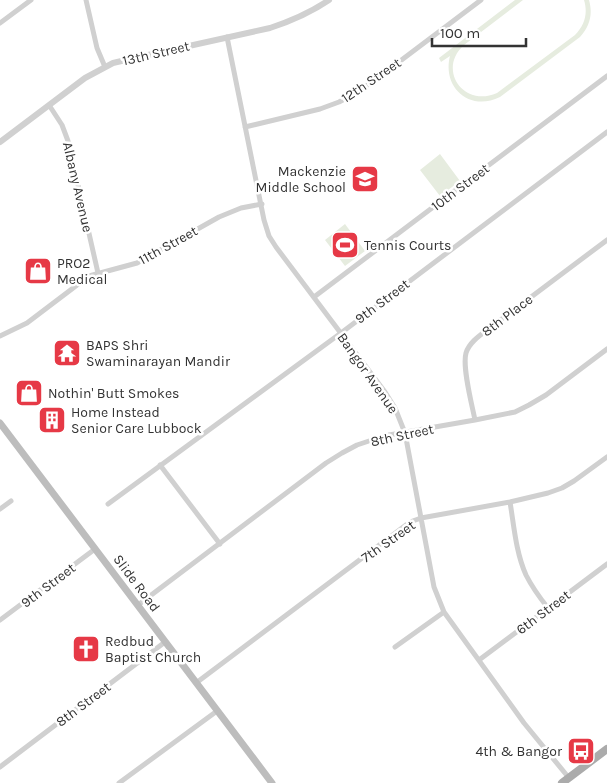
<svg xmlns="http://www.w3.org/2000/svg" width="607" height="783" font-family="Karla,sans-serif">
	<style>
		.green { fill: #e6ecdf }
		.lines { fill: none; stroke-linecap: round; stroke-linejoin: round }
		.minor { stroke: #d0d0d0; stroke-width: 5 }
		.tertiary { stroke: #d0d0d0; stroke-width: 6 }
		.secondary { stroke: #bdbdbd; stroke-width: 7 }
		.primary { stroke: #ababab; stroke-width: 8 }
		.labels { text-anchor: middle; stroke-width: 5; stroke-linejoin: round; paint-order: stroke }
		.street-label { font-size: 14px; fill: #333; stroke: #fff }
		.poi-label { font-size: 14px; fill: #333; stroke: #fff; text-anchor: start }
	</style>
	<rect width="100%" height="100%" fill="#fff"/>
	<path class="green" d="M515 0H523L464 45C437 69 463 108 497 93L575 35C585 25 588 13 584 0H589C593 14 590 26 580 37L500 97C469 112 442 87 450 56L441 62 439 58Z
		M440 154 460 181 440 196 420 170Z
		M345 224 365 251 345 266 325 240Z"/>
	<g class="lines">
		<path class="minor" d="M86 0 97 48 105 67
			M0 23 31 0
			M227 37 264 220 269 236 276 247 385 392 395 408 405 433 434 587 444 612 524 723 569 778
			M49 105 62 125 68 141 98 273
			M245 127 320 109 339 102 354 94 375 80 481 0
			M314 297 607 76
			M0 336 27 323 89 276 137 263 219 217 241 208 262 204
			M475 420C472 405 462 367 466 353 469 343 479 336 487 330L607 240
			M160 465 220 544
			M510 502C514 526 516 553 526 575 532 587 540 598 548 608
			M108 504 341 333 607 132
			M0 509 11 501
			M138 605 326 463 342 453 357 445 372 440 389 435 475 420 515 412 529 405 546 395 607 349
			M0 620 95 549
			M395 647 444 612
			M479 660 607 564
			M196 683 410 522 421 518 510 502 548 493 562 488 574 481 607 457
			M0 767 165 642
			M119 783 217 711"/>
		<path class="tertiary" d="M0 142 85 78 113 63 130 59 270 28C291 21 310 13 329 0"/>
		<path class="secondary" d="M0 423 272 783"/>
		<path class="primary" d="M562 783 607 749"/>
	</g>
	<defs>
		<g id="school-square" transform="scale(1.4375)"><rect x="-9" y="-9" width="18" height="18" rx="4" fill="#e63946" stroke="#fff"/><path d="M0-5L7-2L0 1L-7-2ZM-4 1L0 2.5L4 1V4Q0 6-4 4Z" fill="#fff"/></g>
		<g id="stadium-square" transform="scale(1.4375)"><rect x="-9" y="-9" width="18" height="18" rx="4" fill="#e63946" stroke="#fff"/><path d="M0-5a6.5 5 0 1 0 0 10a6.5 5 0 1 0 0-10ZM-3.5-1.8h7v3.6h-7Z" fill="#fff"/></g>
		<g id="shop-square" transform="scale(1.4375)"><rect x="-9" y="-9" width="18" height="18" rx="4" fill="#e63946" stroke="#fff"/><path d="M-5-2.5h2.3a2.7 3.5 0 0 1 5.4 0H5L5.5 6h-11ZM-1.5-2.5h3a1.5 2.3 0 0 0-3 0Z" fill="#fff"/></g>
		<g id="temple-square" transform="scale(1.4375)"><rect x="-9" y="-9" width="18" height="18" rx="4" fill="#e63946" stroke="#fff"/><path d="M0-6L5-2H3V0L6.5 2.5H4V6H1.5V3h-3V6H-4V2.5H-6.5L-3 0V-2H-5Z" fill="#fff"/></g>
		<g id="building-square" transform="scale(1.4375)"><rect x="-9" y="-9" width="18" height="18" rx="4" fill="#e63946" stroke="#fff"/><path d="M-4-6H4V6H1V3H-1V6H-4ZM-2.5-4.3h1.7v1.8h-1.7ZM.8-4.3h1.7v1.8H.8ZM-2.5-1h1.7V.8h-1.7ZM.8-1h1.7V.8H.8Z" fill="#fff"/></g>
		<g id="church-square" transform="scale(1.4375)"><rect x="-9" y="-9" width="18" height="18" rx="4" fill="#e63946" stroke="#fff"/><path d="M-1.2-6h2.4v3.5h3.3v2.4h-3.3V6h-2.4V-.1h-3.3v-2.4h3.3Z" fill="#fff"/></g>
		<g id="bus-square" transform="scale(1.4375)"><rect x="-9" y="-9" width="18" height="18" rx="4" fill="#e63946" stroke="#fff"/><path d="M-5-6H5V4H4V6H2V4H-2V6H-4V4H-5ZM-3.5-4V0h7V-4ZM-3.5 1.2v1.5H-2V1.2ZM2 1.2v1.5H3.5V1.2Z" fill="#fff"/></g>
	</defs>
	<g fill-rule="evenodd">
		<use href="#school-square" x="365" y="179"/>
		<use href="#stadium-square" x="345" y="245"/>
		<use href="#shop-square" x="38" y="271"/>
		<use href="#temple-square" x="67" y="353"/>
		<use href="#shop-square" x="29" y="393"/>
		<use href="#building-square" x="52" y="420"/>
		<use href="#church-square" x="86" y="649"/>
		<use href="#bus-square" x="581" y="751"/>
	</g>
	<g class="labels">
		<g class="street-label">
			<text transform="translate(156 53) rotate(-13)" y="5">13th Street</text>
			<text transform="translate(371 80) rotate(-34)" y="5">12th Street</text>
			<text transform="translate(78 187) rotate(77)" y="5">Albany Avenue</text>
			<text transform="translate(460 187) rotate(-37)" y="5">10th Street</text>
			<text transform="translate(168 245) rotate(-29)" y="5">11th Street</text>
			<text transform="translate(382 301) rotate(-37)" y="5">9th Street</text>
			<text transform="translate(507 315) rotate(-37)" y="5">8th Place</text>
			<text transform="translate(368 373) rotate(55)" y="5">Bangor Avenue</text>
			<text transform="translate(402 435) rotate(-12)" y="5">8th Street</text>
			<text transform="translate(388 541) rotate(-35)" y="5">7th Street</text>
			<text transform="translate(137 583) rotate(53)" y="5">Slide Road</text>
			<text transform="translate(48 585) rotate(-37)" y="5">9th Street</text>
			<text transform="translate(543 612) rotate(-37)" y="5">6th Street</text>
			<text transform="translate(83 704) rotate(-37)" y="5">8th Street</text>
		</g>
		<g class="poi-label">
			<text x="346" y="176" text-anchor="end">Mackenzie<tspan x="346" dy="16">Middle School</tspan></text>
			<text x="364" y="250">Tennis Courts</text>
			<text x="57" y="268">PRO2<tspan x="57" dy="16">Medical</tspan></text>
			<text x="86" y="350">BAPS Shri<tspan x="86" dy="16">Swaminarayan Mandir</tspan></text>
			<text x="48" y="398">Nothin' Butt Smokes</text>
			<text x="71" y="417">Home Instead<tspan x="71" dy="16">Senior Care Lubbock</tspan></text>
			<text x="105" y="646">Redbud<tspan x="105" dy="16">Baptist Church</tspan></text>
			<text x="562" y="756" text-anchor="end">4th &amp; Bangor</text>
		</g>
	</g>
	<path d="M432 38v8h94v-8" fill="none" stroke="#333333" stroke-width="2.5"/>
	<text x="440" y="38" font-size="15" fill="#333333" stroke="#ffffff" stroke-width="4" paint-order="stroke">100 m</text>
</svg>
